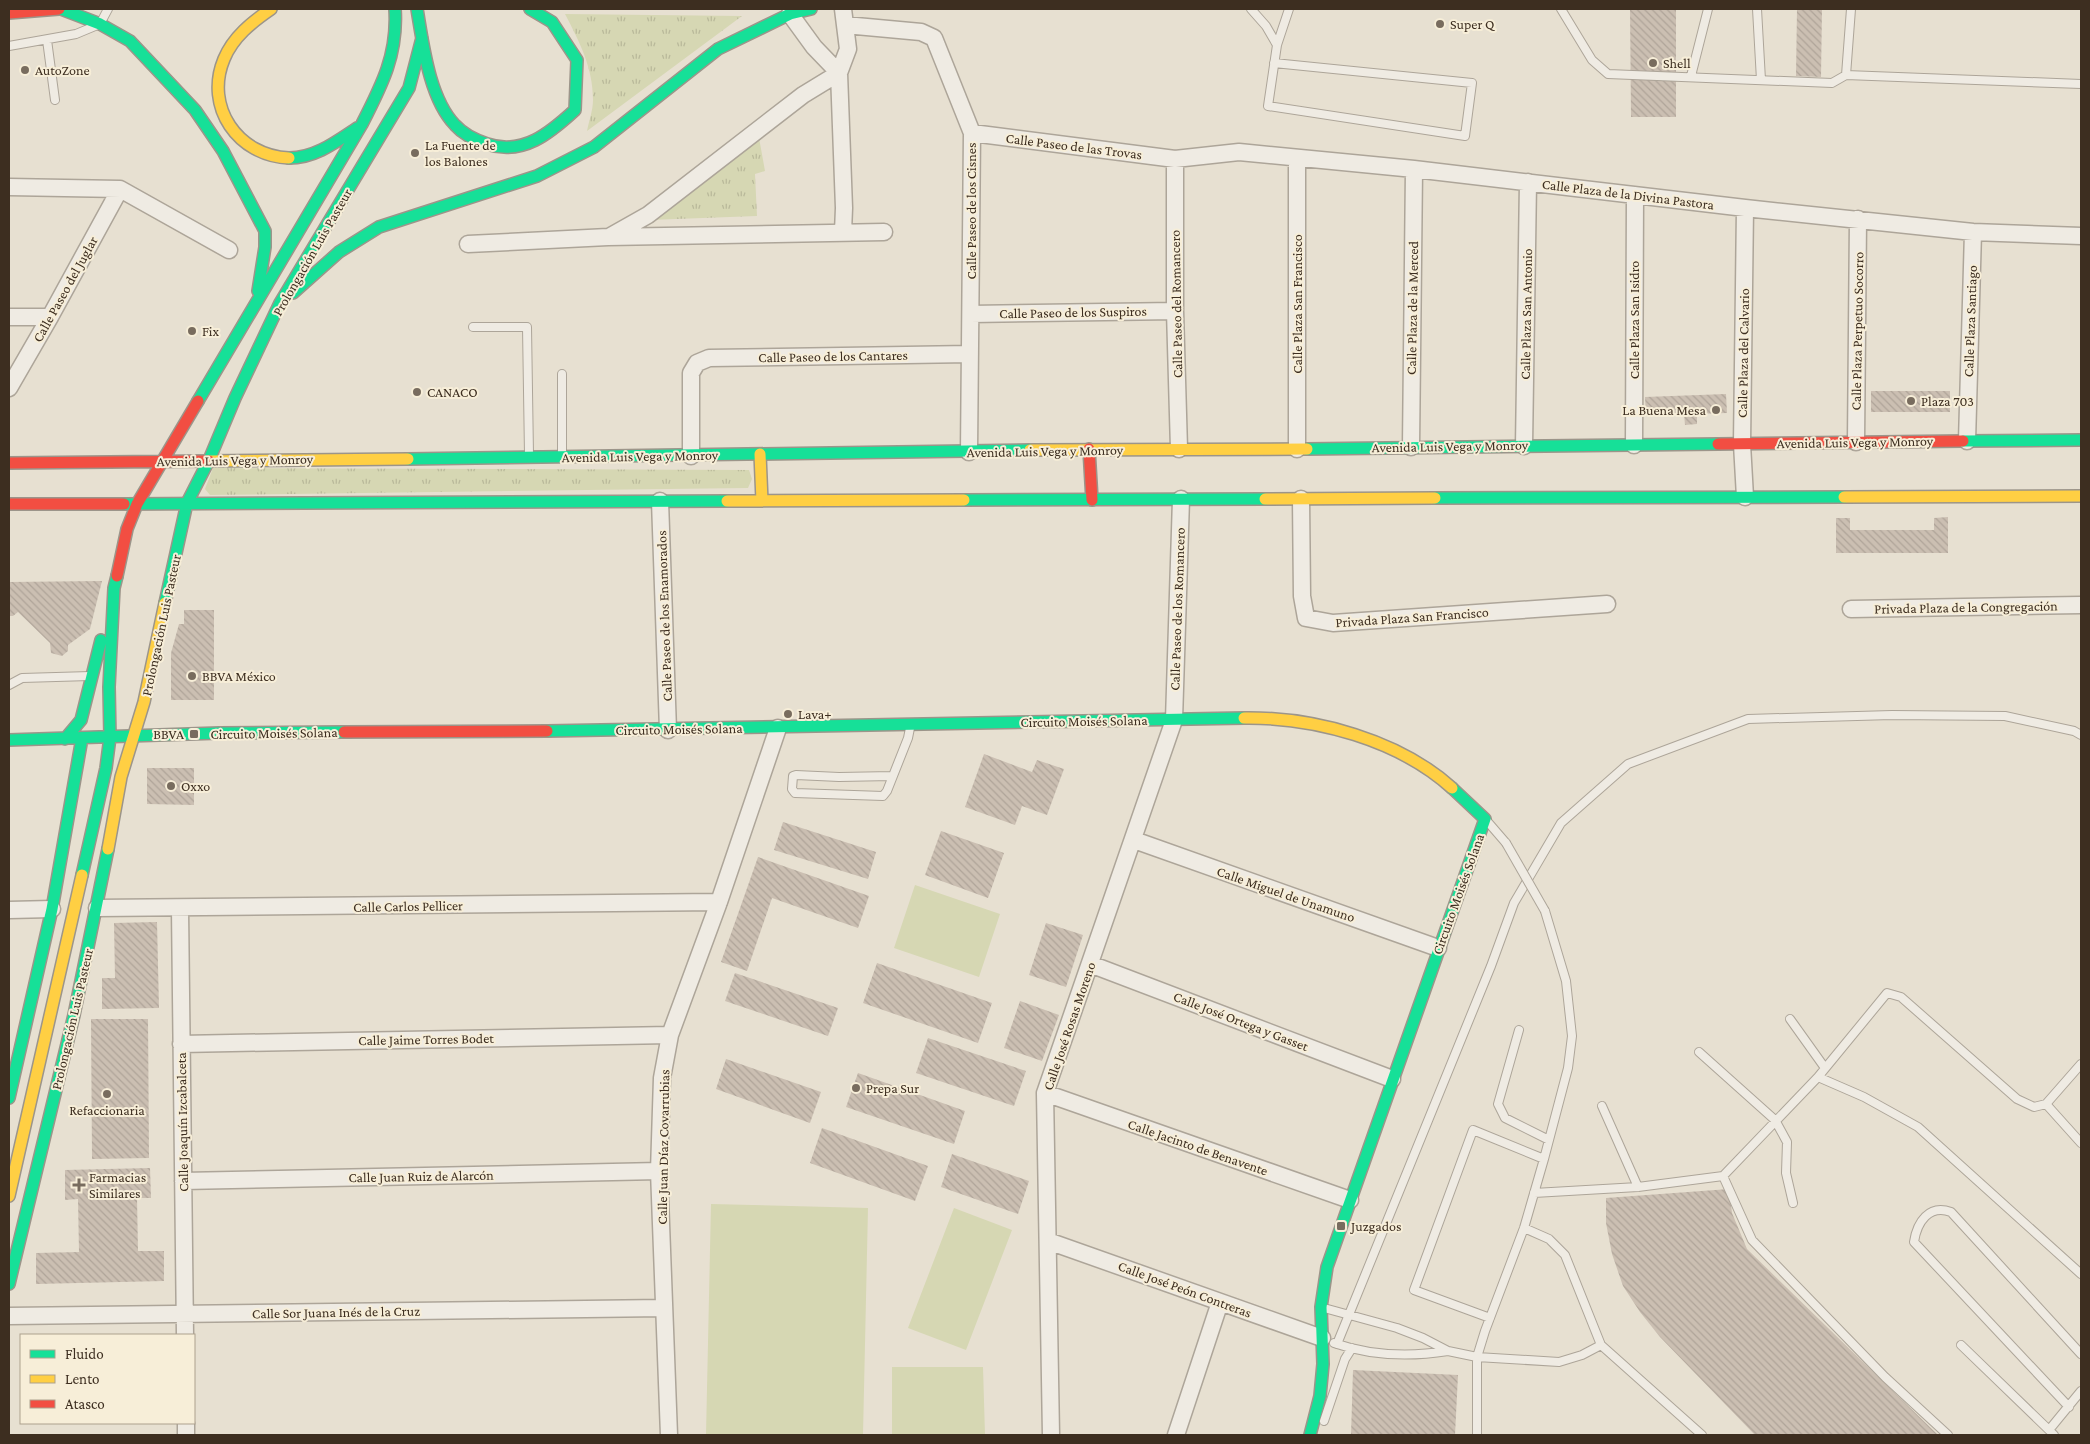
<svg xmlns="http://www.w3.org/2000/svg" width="2090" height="1444" font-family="'Crimson Pro',serif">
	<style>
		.park { fill: url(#park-tufts) }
		.garden { fill: #d6d7b3 }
		.building { fill: url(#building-back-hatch) }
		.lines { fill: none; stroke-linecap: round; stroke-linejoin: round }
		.lane-casing { stroke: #ada599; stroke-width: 10 }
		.street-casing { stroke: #ada599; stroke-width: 19 }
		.fast-casing { stroke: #9c958a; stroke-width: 14 }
		.slow-casing { stroke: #9c958a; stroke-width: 14 }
		.jam-casing { stroke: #9c958a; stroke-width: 14 }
		.lane { stroke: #efebe3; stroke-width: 8 }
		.street { stroke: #efebe3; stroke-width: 16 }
		.fast { stroke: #16e098; stroke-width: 11 }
		.slow { stroke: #ffcf43; stroke-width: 11 }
		.jam { stroke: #f24e42; stroke-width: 11 }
		.lane-bridge-casing { stroke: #ada599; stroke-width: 10; stroke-linecap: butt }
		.lane-bridge { stroke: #efebe3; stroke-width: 8 }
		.poi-dot { fill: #786c5e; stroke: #f7eed8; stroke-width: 2 }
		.labels { text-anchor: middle; stroke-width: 4; stroke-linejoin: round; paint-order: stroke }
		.poi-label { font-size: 14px; fill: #3d2e20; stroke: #f7eed8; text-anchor: start }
		.street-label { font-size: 14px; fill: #3d2e20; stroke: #f7eed8 }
	</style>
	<defs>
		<pattern id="park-tufts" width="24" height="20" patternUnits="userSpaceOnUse" patternTransform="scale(1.25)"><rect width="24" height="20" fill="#d6d7b3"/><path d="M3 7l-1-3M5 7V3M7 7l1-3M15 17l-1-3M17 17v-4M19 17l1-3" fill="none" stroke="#b9b99a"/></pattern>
		<pattern id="building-back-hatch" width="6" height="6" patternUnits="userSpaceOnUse" patternTransform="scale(1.25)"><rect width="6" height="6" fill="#cbbfb2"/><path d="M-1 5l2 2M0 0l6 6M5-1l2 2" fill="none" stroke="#afa499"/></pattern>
	</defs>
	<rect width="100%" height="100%" fill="#e7e0d1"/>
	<path class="park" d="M565 14 742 16 587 131C589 121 593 110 593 100 593 67 579 41 565 14Z
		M758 132 765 171 755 174 757 216 649 220Z
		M213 468 749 470 752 479 748 488 210 495 205 489Z"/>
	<path class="garden" d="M915 885 1000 914 979 977 894 948Z
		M711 1204 868 1208 863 1435H706Z
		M954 1208 1012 1230 966 1350 908 1328Z
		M892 1367H983L985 1435H892Z"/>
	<path class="building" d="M1630 9H1676V117H1631Z
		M1797 9H1822L1821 77 1796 76Z
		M1871 391H1950V412H1871Z
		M1726 394 1727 413 1697 414V424L1685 425 1684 414 1646 416 1645 397Z
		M1948 517V553H1836V518H1850V530H1934V518Z
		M102 581 90 629 68 645V651L62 656 51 653 50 643 18 612 13 616H9V582Z
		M184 610H214V700H171V653L179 624H184Z
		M984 754 1032 772 1037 760 1064 769 1047 815 1022 806 1015 825 965 807Z
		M147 768H194V805L147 804Z
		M783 822 876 852 868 879 774 850Z
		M941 831 1004 853 988 898 925 875Z
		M758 857 869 896 858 928 772 898 747 971 721 962Z
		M157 922 159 1008 102 1009V978H115L114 923Z
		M1046 923 1083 935 1066 987 1029 975Z
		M877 963 992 1003 978 1043 863 1003Z
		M735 973 838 1008 828 1036 725 1001Z
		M1020 1001 1059 1015 1042 1061 1004 1048Z
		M91 1019H148L149 1158 92 1159Z
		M928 1038 1026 1071 1014 1106 916 1073Z
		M726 1059 821 1092 810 1123 716 1089Z
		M858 1073 965 1111 954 1144 846 1107Z
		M822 1128 928 1166 915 1201 810 1163Z
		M952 1154 1029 1181 1018 1214 941 1187Z
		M150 1168 151 1198H137L138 1251H164V1281L36 1284V1253L79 1252 78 1199 65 1200V1170Z
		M1729 1189 1732 1213 1747 1249 1938 1435H1755L1660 1337 1640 1312 1623 1286 1612 1254 1606 1223V1198Z
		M1353 1370 1458 1375 1455 1435H1351Z"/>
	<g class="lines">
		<g class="lane-casing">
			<path id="lane" d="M1251 9 1266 26 1277 45
				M1561 9 1592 60 1608 74 1832 83 1846 75 1851 9
				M1757 9 1761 80
				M47 40 55 100
				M9 46 76 34 100 24 108 9
				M1274 63 1472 83 1465 136 1268 106 1277 45 1289 9
				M1846 75 2081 84
				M1691 76 1708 9
				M473 327H527L529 455
				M562 454V374
				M9 685 22 678 90 676
				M892 776 839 777 796 775 793 776 792 789 795 793 883 796 887 791 908 738 910 728
				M1487 821 1506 843
				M1790 1019 1825 1068
				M1519 1030 1498 1104 1505 1118 1549 1140
				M1699 1052 1775 1120 1787 1142 1786 1173 1793 1203
				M1818 1077 1864 1097 1918 1127 2081 1274
				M2046 1104 2081 1143
				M1602 1106 1638 1187
				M1723 1176 1752 1240 1885 1377 1948 1435
				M1534 1193 1638 1187 1723 1176 1818 1077 1887 993 1901 997 2017 1099 2034 1107 2046 1104 2081 1064
				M1524 1228 1549 1239 1565 1255 1601 1345 1702 1435
				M1324 1308 1397 1328 1423 1338 1448 1351 1477 1357 1559 1362 1582 1355 1601 1345
				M1490 1318 1414 1290 1473 1130 1544 1159
				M1334 1343C1371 1356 1410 1357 1448 1351
				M1337 1344 1491 966 1514 903 1561 823 1628 764 1748 719 1892 715 2005 716 2074 731 2081 735
				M1961 1345 2049 1430
				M2069 1407 1914 1242C1917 1222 1929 1204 1951 1212L2081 1354
				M1324 1421 1345 1359 1352 1348
				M1477 1435V1357L1485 1331 1524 1228 1544 1159 1568 1068 1572 1036 1566 981 1545 911
				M2054 1435 2049 1430 2081 1391"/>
		</g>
		<g class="street-casing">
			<path id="street" d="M843 9 848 49 839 73 844 208 843 232
				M790 14 814 47 839 73
				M845 25 921 32 934 38 972 133 969 452
				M972 133 1175 159 1239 152 1414 169 1745 208 1973 232 2081 236
				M1297 158V449
				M1175 159V311L1179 449
				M9 187 120 189 229 250
				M609 237 648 215 803 95 839 73
				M468 244 608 237 884 232
				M971 314 1175 311
				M9 317H50
				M9 388 50 317 120 189
				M1967 441 1973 232
				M1856 442 1858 219
				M1634 445 1635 195
				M1524 446 1528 182
				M1411 447 1414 169
				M691 456V373L697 363 709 358 970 354
				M1745 497 1742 444 1745 208
				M1301 499 1302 596 1306 618 1333 623 1607 604
				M660 501 668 730
				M1851 609 2081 605
				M1134 840 1438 948
				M97 908 719 902
				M180 909 185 1335
				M9 910 52 909
				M1090 964 1392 1079
				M181 1044 670 1035
				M1045 1093 1350 1200
				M183 1181 659 1171
				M1048 1241 1322 1338
				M9 1316 663 1308
				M186 1423V1435
				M669 1435 659 1171 662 1078 670 1035 719 902 778 728
				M1051 1435 1045 1093 1174 720 1181 499
				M1176 1435 1220 1302"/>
		</g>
		<g class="fast-casing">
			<path id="fast" d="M61 9 100 24 130 41 195 110 223 151 265 231V247L258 291
				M417 9C423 44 429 98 455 125 463 134 475 140 487 144 523 156 550 133 575 110L577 60 552 22 530 9
				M289 158C315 158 336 142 357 128
				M293 293 339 252 379 227 537 176 594 147 718 49 790 14 811 9
				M198 401 362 124C382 85 398 54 395 9
				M1963 441 2081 440
				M1307 449 1718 444
				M408 459 1030 450
				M1435 498 1844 497
				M964 500 1265 499
				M124 504 727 501
				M165 603 187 503 209 460 235 398 280 303 409 88 422 38
				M547 731 1244 718
				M65 739 81 720 101 640
				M9 740 219 733 344 732
				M82 875 106 768 110 737 109 687 114 588 117 576
				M9 1098 52 909 82 738
				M9 1284 74 1015 108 849
				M1310 1435 1320 1396 1323 1364 1321 1307 1327 1267 1485 819 1452 788"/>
		</g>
		<g class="slow-casing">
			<path id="slow" d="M271 9C252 22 233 37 224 59 204 107 238 156 289 158
				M1030 450 1307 449
				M760 454 762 501
				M209 461 408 459
				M1844 497 2081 496
				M1265 499 1435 498
				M727 501 964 500
				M1244 718C1315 717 1399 740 1452 788
				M108 849 121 777 144 702 165 603
				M9 1196 82 875"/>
		</g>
		<g class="jam-casing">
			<path id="jam" d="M9 13 59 9
				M1718 444 1963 441
				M1089 449 1092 500
				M9 463 209 461
				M9 504H124
				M117 576 127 529 137 504 198 401
				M344 732 547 731"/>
		</g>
		<use href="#lane" class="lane"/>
		<use href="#street" class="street"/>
		<use href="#fast" class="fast"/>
		<use href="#slow" class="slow"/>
		<use href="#jam" class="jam"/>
		<g class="lane-bridge-casing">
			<path id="lane-bridge" d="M1506 843 1545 911"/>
		</g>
		<use href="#lane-bridge" class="lane-bridge"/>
	</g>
	<g class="poi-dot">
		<circle cx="1440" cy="24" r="5"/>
		<circle cx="1653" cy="63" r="5"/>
		<circle cx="25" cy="70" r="5"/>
		<circle cx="415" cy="153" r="5"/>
		<circle cx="192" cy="331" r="5"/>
		<circle cx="417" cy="392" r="5"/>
		<circle cx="1911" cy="401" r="5"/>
		<circle cx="1716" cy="410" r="5"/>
		<circle cx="192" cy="676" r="5"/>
		<circle cx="788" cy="714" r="5"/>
		<rect x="189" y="729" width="10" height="10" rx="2.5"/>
		<circle cx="171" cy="786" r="5"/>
		<circle cx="856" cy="1088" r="5"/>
		<circle cx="107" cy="1094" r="5"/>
		<path d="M76.5 1177.5h5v5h5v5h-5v5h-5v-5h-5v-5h5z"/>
		<rect x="1336" y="1221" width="10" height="10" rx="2.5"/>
	</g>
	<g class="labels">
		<g class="poi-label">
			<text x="1450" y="29">Super Q</text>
			<text x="1663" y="68">Shell</text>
			<text x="35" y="75">AutoZone</text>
			<text x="425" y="150">La Fuente de<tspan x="425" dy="16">los Balones</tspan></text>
			<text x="202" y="336">Fix</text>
			<text x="427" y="397">CANACO</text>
			<text x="1921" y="406">Plaza 703</text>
			<text x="1706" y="415" text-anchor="end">La Buena Mesa</text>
			<text x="202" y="681">BBVA México</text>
			<text x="798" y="719">Lava+</text>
			<text x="184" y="739" text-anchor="end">BBVA</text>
			<text x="181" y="791">Oxxo</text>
			<text x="866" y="1093">Prepa Sur</text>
			<text x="107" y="1115" text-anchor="middle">Refaccionaria</text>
			<text x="89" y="1182">Farmacias<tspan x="89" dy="16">Similares</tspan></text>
			<text x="1351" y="1231">Juzgados</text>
		</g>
		<g class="street-label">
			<text transform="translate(1074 146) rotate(7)" y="5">Calle Paseo de las Trovas</text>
			<text transform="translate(1628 194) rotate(7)" y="5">Calle Plaza de la Divina Pastora</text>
			<text transform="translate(971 211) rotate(-90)" y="5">Calle Paseo de los Cisnes</text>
			<text transform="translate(312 252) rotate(-60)" y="5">Prolongación Luis Pasteur</text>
			<text transform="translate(65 289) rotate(-61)" y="5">Calle Paseo del Juglar</text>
			<text transform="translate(1176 304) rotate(-91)" y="5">Calle Paseo del Romancero</text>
			<text transform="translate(1297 304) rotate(-90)" y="5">Calle Plaza San Francisco</text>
			<text transform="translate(1412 308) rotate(-89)" y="5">Calle Plaza de la Merced</text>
			<text transform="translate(1073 312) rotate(-1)" y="5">Calle Paseo de los Suspiros</text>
			<text transform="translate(1526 314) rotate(-89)" y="5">Calle Plaza San Antonio</text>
			<text transform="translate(1634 320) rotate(-90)" y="5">Calle Plaza San Isidro</text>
			<text transform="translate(1970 321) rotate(-88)" y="5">Calle Plaza Santiago</text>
			<text transform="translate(1857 331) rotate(-89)" y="5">Calle Plaza Perpetuo Socorro</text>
			<text transform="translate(1743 353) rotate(-89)" y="5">Calle Plaza del Calvario</text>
			<text transform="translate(833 356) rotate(-1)" y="5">Calle Paseo de los Cantares</text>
			<text transform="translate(1855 442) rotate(-1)" y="5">Avenida Luis Vega y Monroy</text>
			<text transform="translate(1450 446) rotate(-1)" y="5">Avenida Luis Vega y Monroy</text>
			<text transform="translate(1045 451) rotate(-1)" y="5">Avenida Luis Vega y Monroy</text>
			<text transform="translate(640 456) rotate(-1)" y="5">Avenida Luis Vega y Monroy</text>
			<text transform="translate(235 460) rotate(-1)" y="5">Avenida Luis Vega y Monroy</text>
			<text transform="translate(1966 607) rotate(-1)" y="5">Privada Plaza de la Congregación</text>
			<text transform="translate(1177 609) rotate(-88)" y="5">Calle Paseo de los Romancero</text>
			<text transform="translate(664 616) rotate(-92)" y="5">Calle Paseo de los Enamorados</text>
			<text transform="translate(1412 617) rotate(-4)" y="5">Privada Plaza San Francisco</text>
			<text transform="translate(161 625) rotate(-78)" y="5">Prolongación Luis Pasteur</text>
			<text transform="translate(1084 721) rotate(-1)" y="5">Circuito Moisés Solana</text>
			<text transform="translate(679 729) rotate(-1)" y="5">Circuito Moisés Solana</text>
			<text transform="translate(274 733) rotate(-1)" y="5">Circuito Moisés Solana</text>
			<text transform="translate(1286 894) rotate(19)" y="5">Calle Miguel de Unamuno</text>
			<text transform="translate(1458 894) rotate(-70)" y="5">Circuito Moisés Solana</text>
			<text transform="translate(408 906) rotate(-1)" y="5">Calle Carlos Pellicer</text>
			<text transform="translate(72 1019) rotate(-77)" y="5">Prolongación Luis Pasteur</text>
			<text transform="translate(1241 1021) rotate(21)" y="5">Calle José Ortega y Gasset</text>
			<text transform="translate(1069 1026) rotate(-71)" y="5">Calle José Rosas Moreno</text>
			<text transform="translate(426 1039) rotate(-1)" y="5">Calle Jaime Torres Bodet</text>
			<text transform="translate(182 1122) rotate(-91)" y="5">Calle Joaquín Izcabalceta</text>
			<text transform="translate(663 1147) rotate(-89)" y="5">Calle Juan Díaz Covarrubias</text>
			<text transform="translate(1198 1147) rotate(19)" y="5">Calle Jacinto de Benavente</text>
			<text transform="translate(421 1176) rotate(-1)" y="5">Calle Juan Ruiz de Alarcón</text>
			<text transform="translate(1185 1289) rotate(20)" y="5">Calle José Peón Contreras</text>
			<text transform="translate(336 1312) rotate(-1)" y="5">Calle Sor Juana Inés de la Cruz</text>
		</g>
	</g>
	<rect width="2090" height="1444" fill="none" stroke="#3d2e20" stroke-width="20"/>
	<rect x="20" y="1334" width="175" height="90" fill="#f7eed8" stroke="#ada18e"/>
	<rect x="30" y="1350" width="25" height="8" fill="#16e098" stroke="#ada18e"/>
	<text x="65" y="1359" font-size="15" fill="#3d2e20">Fluido</text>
	<rect x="30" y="1375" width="25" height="8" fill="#ffcf43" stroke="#ada18e"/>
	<text x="65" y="1384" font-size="15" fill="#3d2e20">Lento</text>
	<rect x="30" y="1400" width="25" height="8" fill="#f24e42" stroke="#ada18e"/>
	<text x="65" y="1409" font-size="15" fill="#3d2e20">Atasco</text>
</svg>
